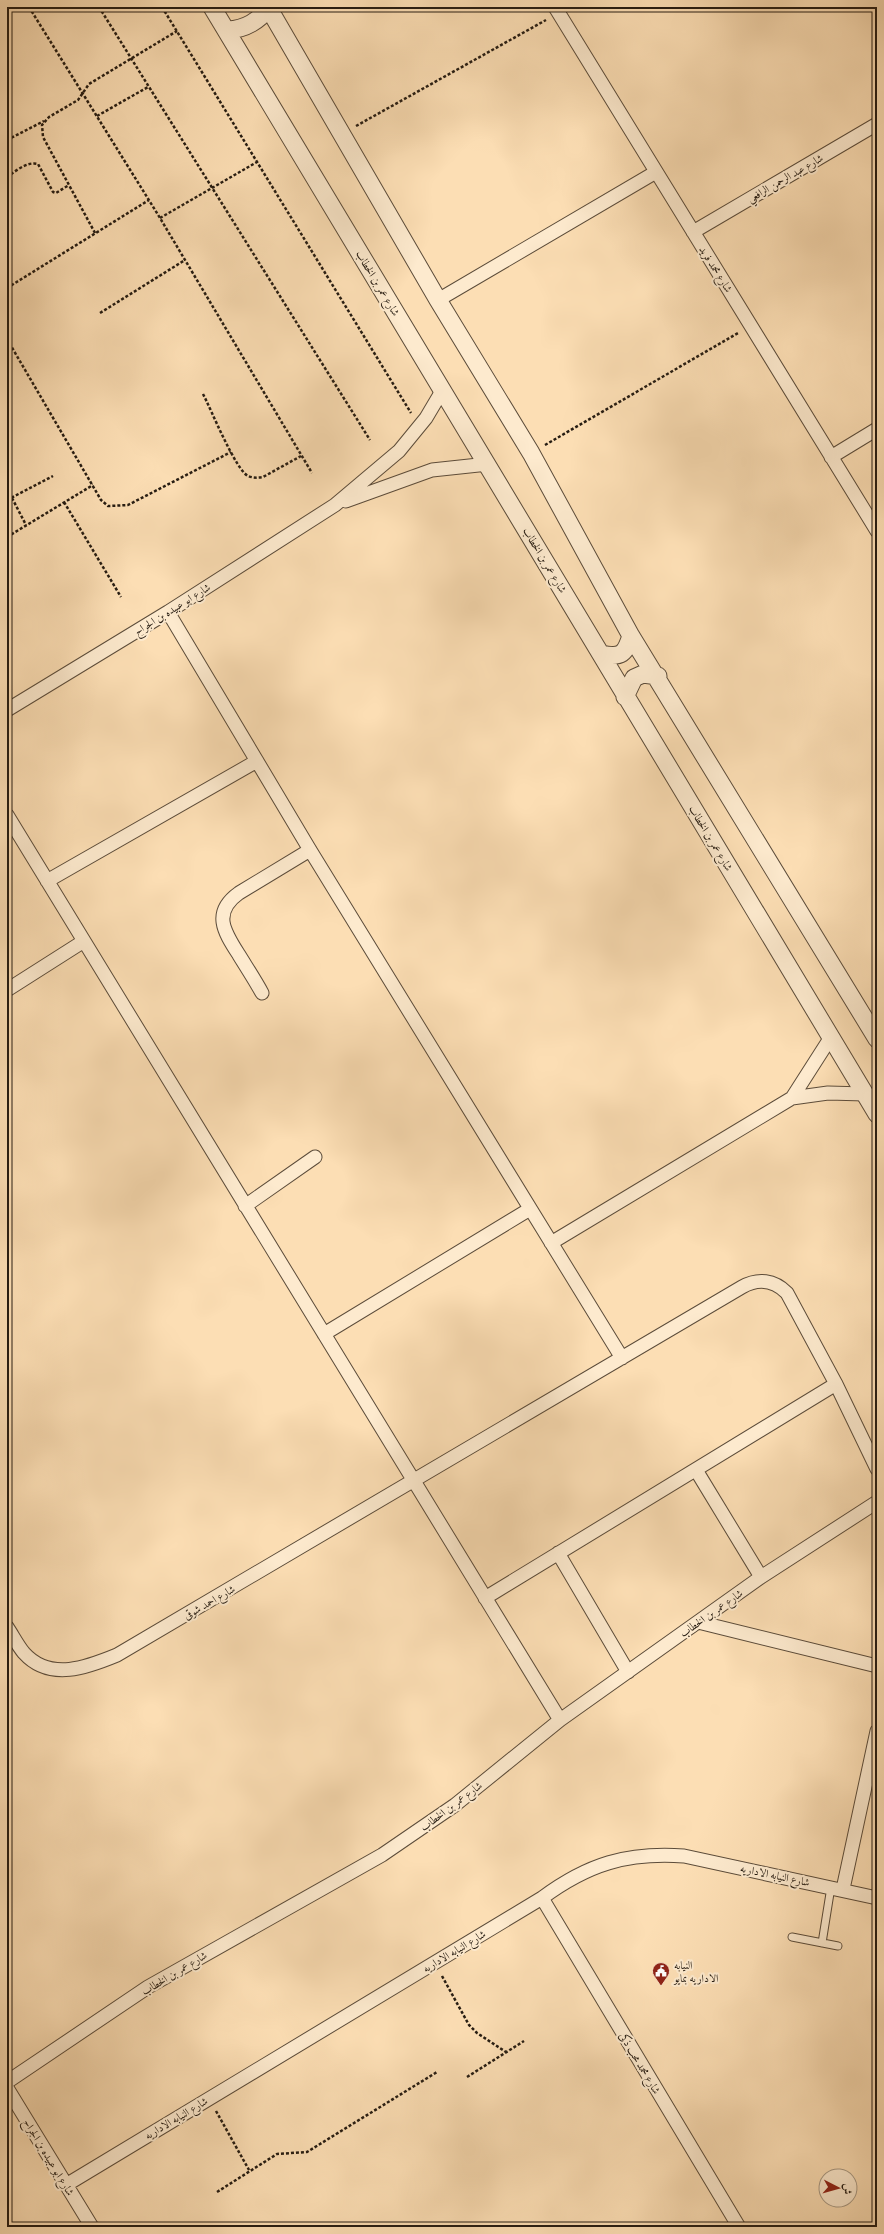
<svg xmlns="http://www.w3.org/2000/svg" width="884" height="2234" font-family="'IM FELL English',Amiri,serif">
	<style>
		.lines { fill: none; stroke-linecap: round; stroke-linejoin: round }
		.service-casing { stroke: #5c4c3a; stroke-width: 9 }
		.minor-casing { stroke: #5c4c3a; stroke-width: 15 }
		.tertiary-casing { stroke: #5c4c3a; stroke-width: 19 }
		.path { stroke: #261c12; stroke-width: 2.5; stroke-dasharray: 3 2; stroke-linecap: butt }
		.service { stroke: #fdeace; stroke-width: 7 }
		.minor { stroke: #fdeace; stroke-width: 13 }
		.tertiary { stroke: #fdeace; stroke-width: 17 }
		.labels { text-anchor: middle; stroke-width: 4; stroke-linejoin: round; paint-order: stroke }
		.street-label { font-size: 11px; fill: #261c12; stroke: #fdeace }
		.poi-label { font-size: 11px; fill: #261c12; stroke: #fdeace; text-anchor: start }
	</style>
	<rect width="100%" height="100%" fill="#fcdeb4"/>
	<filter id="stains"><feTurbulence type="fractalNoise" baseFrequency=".005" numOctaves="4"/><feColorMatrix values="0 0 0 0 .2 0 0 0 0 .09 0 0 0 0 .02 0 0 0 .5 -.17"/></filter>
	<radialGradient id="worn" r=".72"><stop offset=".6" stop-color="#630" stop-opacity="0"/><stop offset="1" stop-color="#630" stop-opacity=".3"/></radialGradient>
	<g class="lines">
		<g class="service-casing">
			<path id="service" d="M792 1937 838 1946
				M822 1943 831 1887"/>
		</g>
		<g class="minor-casing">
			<path id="minor" d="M555 7 877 531
				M693 232 877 124
				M438 300 656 172
				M831 457 877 429
				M346 501 432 470 488 464
				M168 612 310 850 622 1358
				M7 710 168 612 335 505 399 451 426 418 442 391
				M7 815 560 1720
				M47 881 257 761
				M7 990 84 941
				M262 993C255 980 247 968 239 955 225 933 211 913 239 893L310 850
				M792 1098 831 1037
				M245 1206 315 1157
				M551 1243 792 1098 828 1093 865 1094
				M324 1334 530 1209
				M696 1470 761 1577
				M558 1553 628 1672
				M485 1598 836 1384
				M698 1622 877 1666
				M7 1627C13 1636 18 1646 24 1653 50 1682 88 1667 117 1655L742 1287C758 1278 774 1280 787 1293L836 1384 877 1469
				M843 1889 877 1731
				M542 1898 739 2227
				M7 2082 148 1987 382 1855 455 1805 560 1720 761 1577 877 1502
				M7 2088 92 2227
				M66 2185 542 1898C588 1864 627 1852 684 1856L877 1898"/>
		</g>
		<g class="tertiary-casing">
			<path id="tertiary" d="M212 7 877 1114
				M268 7 438 300 531 453 631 636 877 1039
				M228 30C246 29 258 21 270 7
				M601 654C622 658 625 654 631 636
				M625 697 634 678 643 674 658 676"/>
		</g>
		<path class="path" d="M29 7 160 218 312 473
			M99 7 370 440
			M162 7 411 413
			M97 116 148 87
			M356 126 546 20
			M7 140 44 121
			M7 177C16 171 27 161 38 164L53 192 56 193 69 185
			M160 218 257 162
			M95 233 43 137 42 125 49 117 78 100 89 84 177 31
			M7 288 149 200
			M100 313 185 260
			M7 339 101 500 108 506 128 505 231 452
			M203 394C211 409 235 469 248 476 253 478 258 478 263 477L301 456
			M545 445 738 333
			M12 498 26 525
			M7 500 53 476
			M64 502 121 597
			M7 537 93 485
			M442 1976 469 2025 477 2033 506 2052
			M467 2077 524 2041
			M216 2111 249 2170
			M217 2192 277 2154 307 2152 437 2072"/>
		<use href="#service" class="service"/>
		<use href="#minor" class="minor"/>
		<use href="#tertiary" class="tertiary"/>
	</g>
	<defs>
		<g id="civic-pin" transform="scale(0.9)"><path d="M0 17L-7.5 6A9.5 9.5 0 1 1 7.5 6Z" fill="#8f2418" stroke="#fdeace"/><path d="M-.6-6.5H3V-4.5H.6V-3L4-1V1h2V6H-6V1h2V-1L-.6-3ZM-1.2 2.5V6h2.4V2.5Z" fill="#fff"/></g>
	</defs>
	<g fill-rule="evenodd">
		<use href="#civic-pin" x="661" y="1971"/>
	</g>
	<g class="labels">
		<g class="street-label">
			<text transform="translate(785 178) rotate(-30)" y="4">شارع عبد الرحمن الرافعي</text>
			<text transform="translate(716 269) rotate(58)" y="4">شارع محمد فريد</text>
			<text transform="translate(378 283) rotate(59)" y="4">شارع عمر بن الخطاب</text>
			<text transform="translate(545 560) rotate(59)" y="4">شارع عمر بن الخطاب</text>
			<text transform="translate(172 609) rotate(-32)" y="4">شارع ابو عبيده بن الجراح</text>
			<text transform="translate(711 838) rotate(59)" y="4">شارع عمر بن الخطاب</text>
			<text transform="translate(209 1602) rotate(-30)" y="4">شارع احمد شوقى</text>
			<text transform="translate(711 1613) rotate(-35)" y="4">شارع عمر بن الخطاب</text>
			<text transform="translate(451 1806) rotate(-37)" y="4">شارع عمر بن الخطاب</text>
			<text transform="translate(775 1875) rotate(12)" y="4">شارع النيابه الاداريه</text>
			<text transform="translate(454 1951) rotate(-31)" y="4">شارع النيابه الاداريه</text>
			<text transform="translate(174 1973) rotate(-31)" y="4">شارع عمر بن الخطاب</text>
			<text transform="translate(640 2063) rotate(59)" y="4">شارع محمد محب ذكى</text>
			<text transform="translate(176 2118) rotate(-31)" y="4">شارع النيابه الاداريه</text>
			<text transform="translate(49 2157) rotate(59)" y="4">شارع ابو عبيده بن الجراح</text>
		</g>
		<g class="poi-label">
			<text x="674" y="1969">النيابه<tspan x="674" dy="13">الاداريه بمايو</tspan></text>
		</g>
	</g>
	<rect width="884" height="2234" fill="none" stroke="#fcdeb4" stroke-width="24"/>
	<rect x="8" y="8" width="868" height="2218" fill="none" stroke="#261c12" stroke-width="2"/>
	<rect x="12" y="12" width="860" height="2210" fill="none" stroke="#261c12"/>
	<g transform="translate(838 2188) rotate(96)"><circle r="19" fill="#fdeace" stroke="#a79883"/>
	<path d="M0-3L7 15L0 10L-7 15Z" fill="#8f2418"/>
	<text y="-6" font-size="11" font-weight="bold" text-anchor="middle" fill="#261c12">ش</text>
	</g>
	<rect width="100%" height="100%" filter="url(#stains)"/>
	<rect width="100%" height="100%" fill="url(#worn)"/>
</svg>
